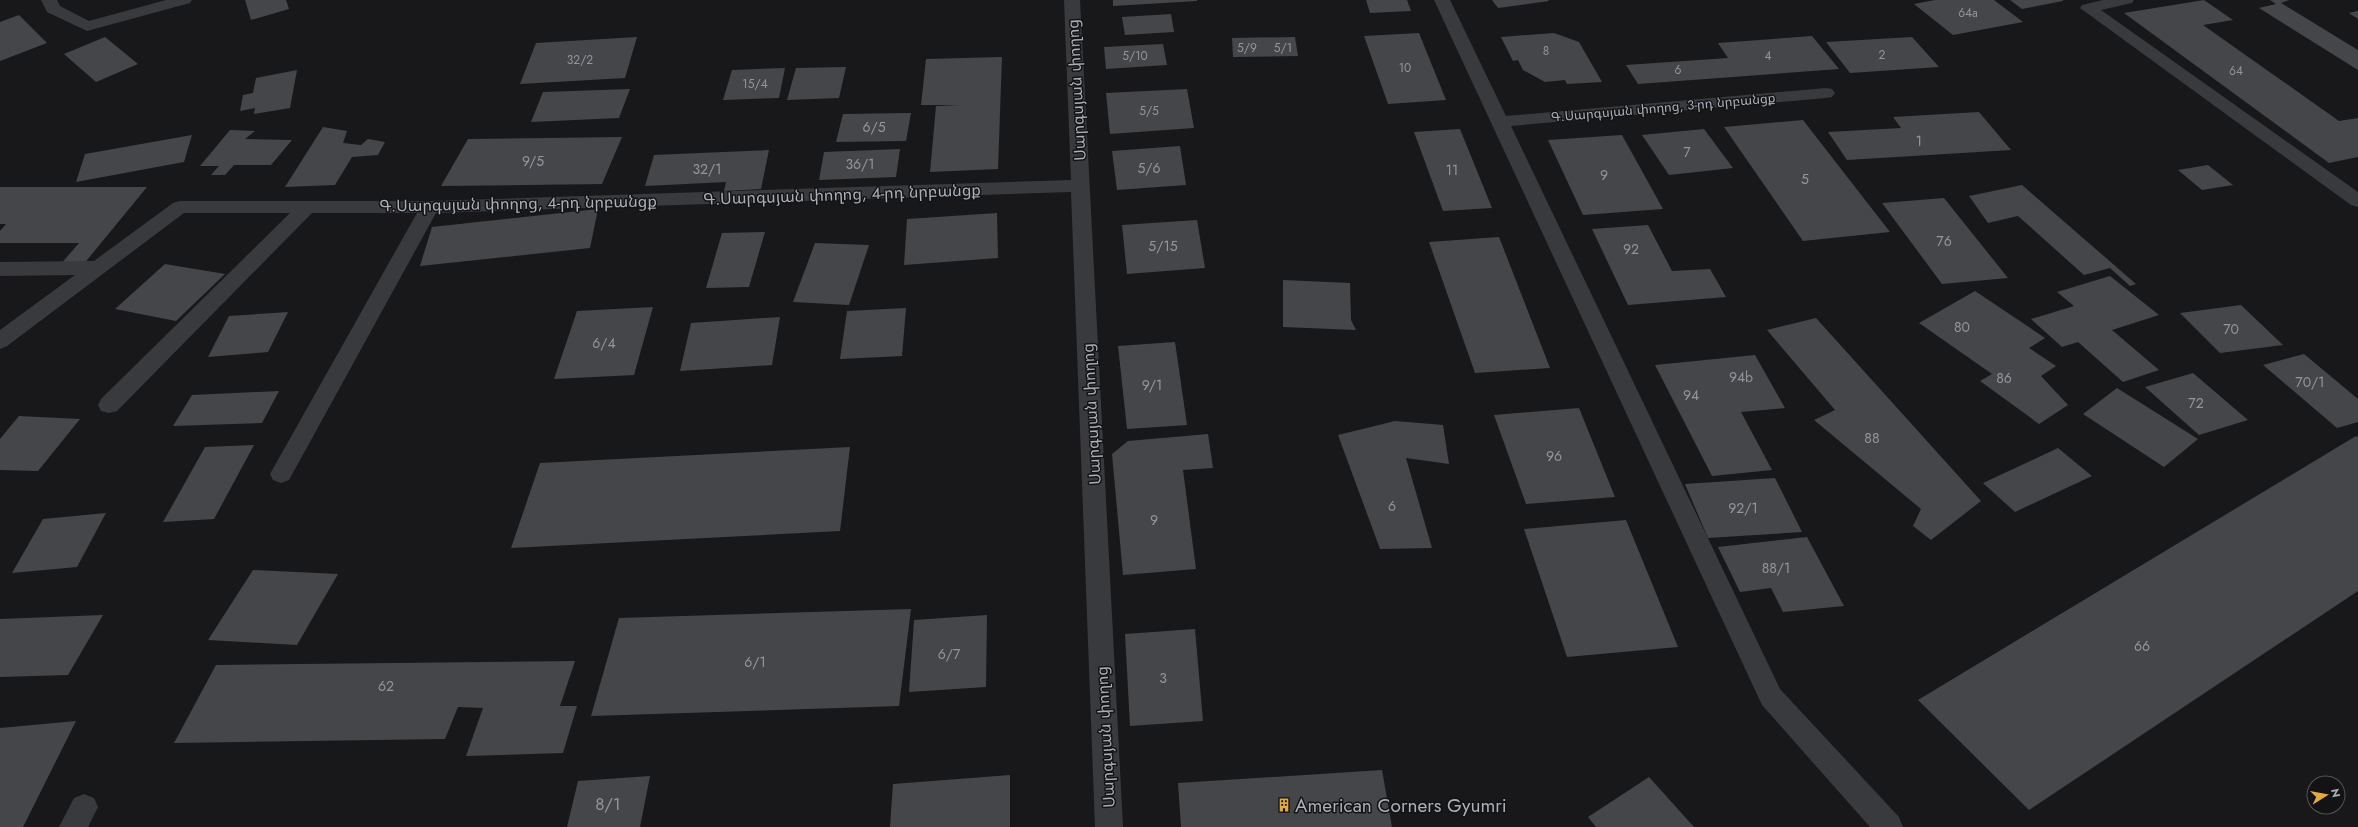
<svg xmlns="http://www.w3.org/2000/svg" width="2358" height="827" font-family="Jost,'Noto Sans Armenian',sans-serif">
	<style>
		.building { fill: #45464a }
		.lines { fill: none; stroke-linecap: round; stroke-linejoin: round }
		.minor { fill: #393a3e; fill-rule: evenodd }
		.labels { text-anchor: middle; stroke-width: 3; stroke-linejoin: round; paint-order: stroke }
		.far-number-label { font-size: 12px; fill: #92969c }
		.far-street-label { font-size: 13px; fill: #abb0b8; stroke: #131315 }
		.number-label { font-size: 14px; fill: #92969c }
		.street-label { font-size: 16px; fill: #abb0b8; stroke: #131315 }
		.near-number-label { font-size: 17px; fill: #92969c }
		.near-poi-label { font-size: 19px; fill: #abb0b8; stroke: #131315; text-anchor: start }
	</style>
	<rect width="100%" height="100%" fill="#18181a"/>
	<path class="building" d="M245 0H286L289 9 251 20Z
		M1113 0H1197V1L1113 6Z
		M1366 0H1407L1411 11 1370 13Z
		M1492 0H1548L1549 1 1498 8Z
		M1935 0H1994L2023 22 1953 35 1914 4Z
		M2010 0H2063V1L2022 9Z
		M2204 0 2233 20 2203 25 2339 121 2358 118V157L2329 163 2124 13Z
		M2270 0H2289L2281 3 2358 50V70L2259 8 2276 4Z
		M2358 11V19L2349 13Z
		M1171 14 1174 32 1125 35 1122 17Z
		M19 15 47 43 0 61V22Z
		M1419 33 1446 100 1388 104 1364 36Z
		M1554 33 1579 42 1602 82 1567 84 1565 80 1545 82 1523 70 1518 60 1513 61 1501 37Z
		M1812 36 1839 69 1638 84 1626 65 1728 58 1718 43Z
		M105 37 138 64 96 82 64 54Z
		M637 37 625 78 520 84 536 43Z
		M1295 37 1298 56 1233 57 1232 38Z
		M1912 37 1939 67 1850 73 1826 42Z
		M1163 44 1167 65 1106 69 1104 47Z
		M1002 57 998 169 930 172 936 106 961 105H921L926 59Z
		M846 67 839 98 787 100 796 68Z
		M785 68 779 98 723 100 732 70Z
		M297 70 290 108 254 114 255 108 240 111 243 95 253 93 256 78Z
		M630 89 619 118 531 122 543 92Z
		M1187 89 1194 128 1110 134 1106 93Z
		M1979 112 2011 150 1847 160 1828 132 1901 128 1893 117Z
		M911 113 906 141 836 142 843 114Z
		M1803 120 1890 232 1803 241 1724 127Z
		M323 127 347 131 343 143 361 145 368 139 385 142 378 155 352 157 335 185 285 187Z
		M1460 129 1492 208 1443 211 1414 132Z
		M1704 129 1733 168 1669 175 1642 135Z
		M230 130 255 131 245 139 292 140 271 165H234L225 175H211L219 166H200Z
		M192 135 184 162 76 182 85 154Z
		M1622 135 1663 209 1583 215 1548 140Z
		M622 137 602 184 441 186 468 139Z
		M1180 146 1186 185 1117 190 1112 151Z
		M900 149 896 177 819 180 824 152Z
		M769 150 761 189 724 191 726 182 645 186 654 155Z
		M2208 165 2233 185 2202 190 2178 170Z
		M2022 185 2136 284 2130 286 2110 268 2084 275 2018 216 1988 223 1969 196Z
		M0 187H147L83 265H60L79 243H0V231L6 224H0Z
		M1944 198 2008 278 1942 284 1882 203Z
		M598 209 590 248 420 266 432 227Z
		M997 213 998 258 904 265 907 219Z
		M1197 220 1205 268 1127 274 1122 225Z
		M1648 225 1672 271 1710 269 1726 297 1628 305 1592 229Z
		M765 232 749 287 706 288 722 233Z
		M1499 237 1550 368 1475 373 1429 242Z
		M815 243 869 245 849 305 793 302Z
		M165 264 225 274 176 321 115 309Z
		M2110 276 2159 315 2112 330 2159 370 2123 382 2078 342 2062 347 2031 319 2074 306 2057 292Z
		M1283 280 1350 283 1351 320 1356 330 1283 327Z
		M1975 291 2045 338 2029 348 2056 366 2041 376 2068 405 2039 424 1980 381 1992 374 1919 323Z
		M2241 305 2283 345 2220 353 2180 313Z
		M653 307 634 375 554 379 577 311Z
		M906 308 902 356 840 359 847 311Z
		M288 312 268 352 208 357 229 316Z
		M780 317 772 365 680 371 691 323Z
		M1816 318 1981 501 1931 540 1913 526 1921 509 1814 420 1835 410 1767 330Z
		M1175 342 1187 425 1127 429 1118 346Z
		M2304 354 2358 399V422L2337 428 2263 365Z
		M1755 355 1785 408 1741 412 1772 470 1712 476 1655 365Z
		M2193 373 2248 420 2199 435 2145 387Z
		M2117 388 2198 439 2164 467 2083 414Z
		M279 391 262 423 173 426 192 395Z
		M1579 408 1615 497 1526 504 1494 415Z
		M19 416 80 419 38 471 0 470V439Z
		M1395 421 1443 425 1449 464 1406 458 1432 548 1380 549 1338 435Z
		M1208 434 1213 468 1183 470 1196 569 1123 575 1112 454 1128 441Z
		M2356 436 2358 437V591L2029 810 1918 700Z
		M254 445 214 519 163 522 205 447Z
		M850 447 840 531 511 548 540 463Z
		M2058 448 2092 476 2015 512 1983 483Z
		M1775 478 1802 532 1708 538 1685 484Z
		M106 513 77 567 12 573 43 519Z
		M1626 520 1678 647 1567 657 1524 529Z
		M1807 537 1844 606 1783 612 1771 588 1740 592 1718 547Z
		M253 570 338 574 297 645 208 640Z
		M911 609 899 706 591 716 619 618Z
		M103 615 68 675 0 677V619Z
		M987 615 986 687 909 692 914 620Z
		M1195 629 1203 721 1130 726 1125 634Z
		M575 661 560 706H577L563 753 466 756 483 708 458 707 445 739 174 743 216 665Z
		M76 721 23 827H0V728Z
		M1382 770 1392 827H1181L1178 783Z
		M1010 775V827H890L893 784Z
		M650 776 640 827H567L578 781Z
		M1649 777 1694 827H1596L1588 817Z"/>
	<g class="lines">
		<path class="minor" d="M41 0H57L60 6 89 21 166 0H192L190 3 87 31 47 12Z
			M1064 0H1080L1123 827H1095L1071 192 436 213 289 480 281 483 273 480 270 474 417 213H312L117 411 109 413 101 411 98 405 101 399 290 213H184L7 346 0 349V330L75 275 0 276V262L94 261 173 203 180 201H430L1071 180Z
			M1434 0H1450L1506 116 1826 88 1832 89 1835 93 1832 97 1826 98 1511 126 1780 689 1899 817 1903 827H1870L1762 705Z
			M2103 0H2134L2132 3 2101 10 2358 192V207L2351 205 2080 8 2082 5Z
			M84 794 94 798 98 807 88 827H59L74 798Z"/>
	</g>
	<defs>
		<g id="building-bare" transform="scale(1.08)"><path d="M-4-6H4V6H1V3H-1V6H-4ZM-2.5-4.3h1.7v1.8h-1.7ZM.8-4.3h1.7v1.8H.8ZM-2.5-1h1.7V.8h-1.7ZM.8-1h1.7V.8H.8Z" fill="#e5a944" stroke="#131315" stroke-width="2.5" paint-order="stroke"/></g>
	</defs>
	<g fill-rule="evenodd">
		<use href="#building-bare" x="1284" y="805"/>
	</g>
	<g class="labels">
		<g class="far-number-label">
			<text x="1968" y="17">64a</text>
			<text x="1247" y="52">5/9</text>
			<text x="1283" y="52">5/1</text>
			<text x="1546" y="55">8</text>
			<text x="1882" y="59">2</text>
			<text x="1135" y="60">5/10</text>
			<text x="1768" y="60">4</text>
			<text x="580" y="64">32/2</text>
			<text x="1405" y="72">10</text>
			<text x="1678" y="74">6</text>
			<text x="2236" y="75">64</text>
			<text x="755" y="88">15/4</text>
			<text x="1149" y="115">5/5</text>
		</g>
		<g class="far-street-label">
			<text transform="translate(1663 107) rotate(-5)" y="5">Գ.Սարգսյան փողոց, 3-րդ նրբանցք</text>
		</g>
		<g class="number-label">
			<text x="874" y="132">6/5</text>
			<text x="1919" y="146">1</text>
			<text x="1687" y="157">7</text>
			<text x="533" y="166">9/5</text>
			<text x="860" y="169">36/1</text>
			<text x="1149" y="173">5/6</text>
			<text x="707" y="174">32/1</text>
			<text x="1452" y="175">11</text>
			<text x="1604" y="180">9</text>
			<text x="1805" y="184">5</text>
			<text x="1944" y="246">76</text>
			<text x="1163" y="251">5/15</text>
			<text x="1631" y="254">92</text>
			<text x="1962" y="332">80</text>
			<text x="2231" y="334">70</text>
			<text x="604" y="348">6/4</text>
			<text x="1741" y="382">94b</text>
			<text x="2004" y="383">86</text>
			<text x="2310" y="387">70/1</text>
			<text x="1152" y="390">9/1</text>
			<text x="1691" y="400">94</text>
			<text x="2196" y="408">72</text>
			<text x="1872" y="443">88</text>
			<text x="1554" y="461">96</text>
			<text x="1392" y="511">6</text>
			<text x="1743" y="513">92/1</text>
			<text x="1154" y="525">9</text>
			<text x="1776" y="573">88/1</text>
			<text x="2142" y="651">66</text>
			<text x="949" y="659">6/7</text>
			<text x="755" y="667">6/1</text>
			<text x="1163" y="683">3</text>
			<text x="386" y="691">62</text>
		</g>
		<g class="street-label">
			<text transform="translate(1076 90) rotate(-93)" y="6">Սարգսյան փողոց</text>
			<text transform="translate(842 194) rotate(-2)" y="6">Գ.Սարգսյան փողոց, 4-րդ նրբանցք</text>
			<text transform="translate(518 203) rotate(-1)" y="6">Գ.Սարգսյան փողոց, 4-րդ նրբանցք</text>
			<text transform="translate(1091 414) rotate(-93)" y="6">Սարգսյան փողոց</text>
			<text transform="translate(1105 737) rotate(-93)" y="6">Սարգսյան փողոց</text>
		</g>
		<g class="near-number-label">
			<text x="608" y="810">8/1</text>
		</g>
		<g class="near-poi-label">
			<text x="1295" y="812">American Corners Gyumri</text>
		</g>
	</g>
	<g transform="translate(2326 795) rotate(79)"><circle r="19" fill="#131315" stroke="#505256"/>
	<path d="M0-3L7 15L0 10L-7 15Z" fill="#e5a944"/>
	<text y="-6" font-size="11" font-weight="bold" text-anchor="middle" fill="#abb0b8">N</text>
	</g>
</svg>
